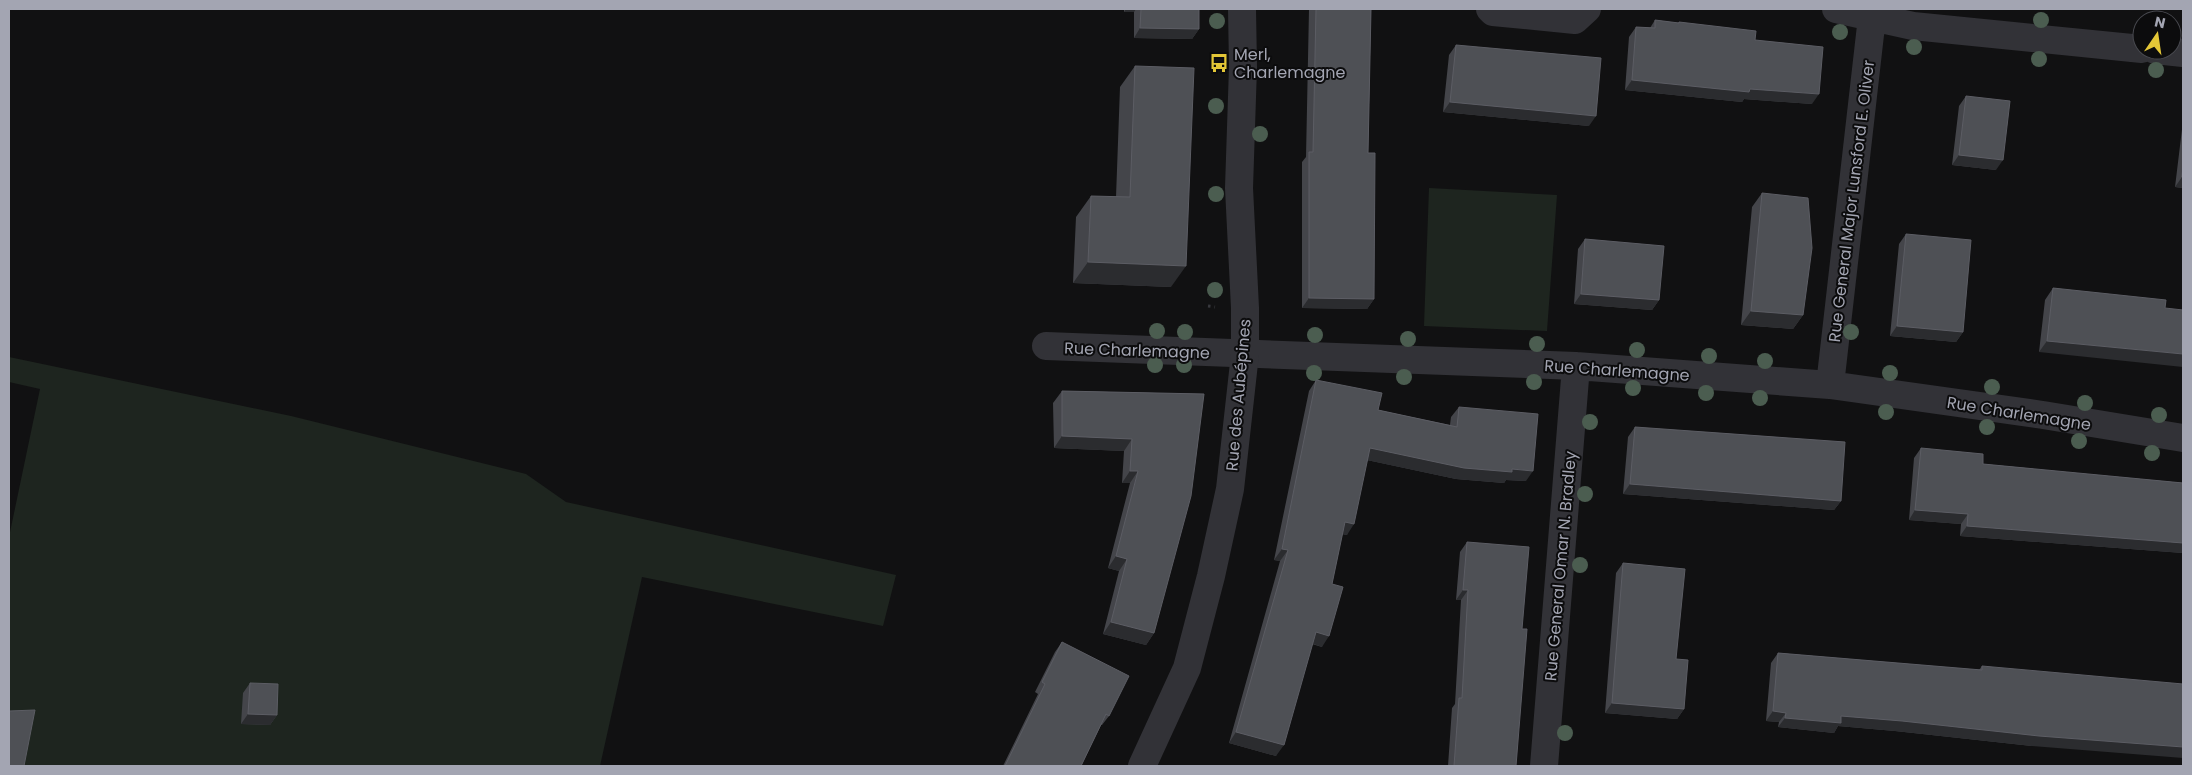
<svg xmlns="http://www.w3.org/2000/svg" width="2192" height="775" font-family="Poppins,sans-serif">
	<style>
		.green { fill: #1e251f }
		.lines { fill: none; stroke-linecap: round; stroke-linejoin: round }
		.path { stroke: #38393e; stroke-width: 3; stroke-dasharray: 2.5 4; stroke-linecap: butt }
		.minor { stroke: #323237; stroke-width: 28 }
		.tertiary { stroke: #323237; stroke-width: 28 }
		.tree { fill: #4b5d50 }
		.wall { fill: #44454a }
		.shaded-wall { fill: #2b2c2f }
		.building { fill: #4e5055; stroke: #5c5d64 }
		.labels { text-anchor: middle; stroke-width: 4; stroke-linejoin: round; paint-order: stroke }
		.poi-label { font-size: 16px; fill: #a3a5b2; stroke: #0c0c0d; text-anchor: start }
		.street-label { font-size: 16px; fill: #a3a5b2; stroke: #0c0c0d }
	</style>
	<rect width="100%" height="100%" fill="#111112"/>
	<path class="green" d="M1429 188 1557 195 1547 331 1424 326Z
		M9 357 291 416 526 474 566 502 896 575 883 626 642 577 600 766H20L9 728V537L40 389 9 382Z"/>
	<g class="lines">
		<path class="path" d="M1208 306 1215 307"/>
		<path class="minor" d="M1490 9 1493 12 1575 20 1587 9
			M1836 9 1913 26 2142 49
			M2155 50 2183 53
			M1046 346 1576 366 1830 385 2043 415 2183 438
			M1830 385 1872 17
			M1544 766 1576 366"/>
		<path class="tertiary" d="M1142 766 1187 668 1211 576 1230 489 1245 354V308L1239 188 1243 67 1242 9"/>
	</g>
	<g class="tree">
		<circle cx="2041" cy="20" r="8"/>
		<circle cx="1217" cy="21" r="8"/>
		<circle cx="1840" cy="32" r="8"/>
		<circle cx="1914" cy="47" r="8"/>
		<circle cx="2039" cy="59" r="8"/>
		<circle cx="2156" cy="70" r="8"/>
		<circle cx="1216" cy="106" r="8"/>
		<circle cx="1260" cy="134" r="8"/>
		<circle cx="1216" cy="194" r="8"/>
		<circle cx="1215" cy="290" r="8"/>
		<circle cx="1157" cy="331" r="8"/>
		<circle cx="1185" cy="332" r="8"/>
		<circle cx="1851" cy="332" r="8"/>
		<circle cx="1315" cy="335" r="8"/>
		<circle cx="1408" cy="339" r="8"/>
		<circle cx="1537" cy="344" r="8"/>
		<circle cx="1637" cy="350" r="8"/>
		<circle cx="1709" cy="356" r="8"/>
		<circle cx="1765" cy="361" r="8"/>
		<circle cx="1155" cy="365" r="8"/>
		<circle cx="1184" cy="365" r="8"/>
		<circle cx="1314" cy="373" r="8"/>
		<circle cx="1890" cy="373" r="8"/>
		<circle cx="1404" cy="377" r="8"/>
		<circle cx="1534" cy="382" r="8"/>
		<circle cx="1992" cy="387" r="8"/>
		<circle cx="1633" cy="388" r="8"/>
		<circle cx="1706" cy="393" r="8"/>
		<circle cx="1760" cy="398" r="8"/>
		<circle cx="2085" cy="403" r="8"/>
		<circle cx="1886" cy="412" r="8"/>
		<circle cx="2159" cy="415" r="8"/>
		<circle cx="1590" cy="422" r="8"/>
		<circle cx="1987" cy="427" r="8"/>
		<circle cx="2079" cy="441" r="8"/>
		<circle cx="2152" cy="453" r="8"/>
		<circle cx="1585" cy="494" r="8"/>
		<circle cx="1580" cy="565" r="8"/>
		<circle cx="1565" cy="733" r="8"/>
	</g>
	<path class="wall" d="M1124 9H1199V29L1192 39 1134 38V12H1124Z
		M1309 9H1371L1368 153 1374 299 1367 309 1302 308V162L1306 157Z
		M1655 20 1678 23 1679 22 1755 40 1812 104 1744 99 1742 102 1625 90 1629 37 1636 27 1650 28Z
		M1456 45 1589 126 1443 112 1449 55Z
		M1135 66 1171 287 1073 283 1076 217 1091 196 1116 197 1120 87Z
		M1966 96 1996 170 1952 165 1959 106Z
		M2183 121V188L2175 187Z
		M1762 193 1803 315 1793 329 1741 325 1752 207Z
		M1906 234 1963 332 1956 342 1890 336 1899 244Z
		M1585 239 1659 300 1652 310 1574 304 1578 249Z
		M2053 288 2165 308 2039 352 2045 300Z
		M1316 380 1378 410 1450 425 1451 417 1459 407 1526 481 1506 480 1504 483 1456 479 1367 460 1347 535 1342 534 1332 584 1322 647 1312 644 1276 756 1229 743 1280 561 1274 560 1309 391Z
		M1062 391 1204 394 1154 633 1146 645 1103 634 1119 571 1108 568 1130 483H1122L1124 451 1054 448 1053 403Z
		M1635 427 1841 501 1834 510 1623 494 1628 437Z
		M1921 448 1983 464 2183 483V553L1960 536 1961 524 1909 520 1914 458Z
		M1467 542 1522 629 1516 766H1448L1452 708 1455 704 1461 600H1456L1460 552Z
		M1623 563 1676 659 1684 709 1677 719 1605 713 1616 573Z
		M1062 642 1109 716 1102 725H1101L1081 766H1003L1038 694 1035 692 1055 652Z
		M1778 653 1979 670 1982 666 2032 746 1895 731 1838 726 1834 733 1778 727 1779 722 1766 721 1771 663Z
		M250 683 277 715 270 725 241 724 243 693Z"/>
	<path class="shaded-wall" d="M1126 9H1136L1134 12H1124Z
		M1140 28 1199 29 1192 39 1134 38Z
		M1632 80 1750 89 1819 94 1812 104 1744 99 1742 102 1625 90Z
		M1450 102 1596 116 1589 126 1443 112Z
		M1959 155 2003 160 1996 170 1952 165Z
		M2182 177H2183V188L2175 187Z
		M1088 262 1186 266 1171 287 1073 283Z
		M1581 294 1659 300 1652 310 1574 304Z
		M1309 298 1374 299 1367 309 1302 308Z
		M1751 311 1803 315 1793 329 1741 325Z
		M1897 326 1963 332 1956 342 1890 336Z
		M2047 341 2183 354V367L2039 352Z
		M1062 436 1132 439 1124 451 1054 448Z
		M1370 448 1512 469 1533 471 1526 481 1506 480 1504 483 1456 479 1362 459Z
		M1130 471H1138L1130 483H1122Z
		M1630 484 1841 501 1834 510 1623 494Z
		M1915 510 1968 514 1961 524 1909 520Z
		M1345 522 1354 524 1347 535 1337 533Z
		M1967 526 2183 543V553L1960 536Z
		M1282 549 1288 550 1280 561 1274 560Z
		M1116 556 1127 559 1119 571 1108 568Z
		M1463 590H1468L1461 600H1456Z
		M1111 622 1154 633 1146 645 1103 634Z
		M1316 632 1329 636 1322 647 1308 642Z
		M1612 703 1684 709 1677 719 1605 713Z
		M1773 711 1786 713 1779 722 1766 721Z
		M248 714 277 715 270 725 241 724Z
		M1841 716 1902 721 2183 747V758L2032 746 1895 731 1838 726 1834 733 1778 727 1785 718Z
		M1236 732 1284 745 1276 756 1229 743Z"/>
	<path class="building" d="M1141 9H1199V29L1140 28Z
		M1316 9H1371L1368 153H1375L1374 299 1309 298V152H1313Z
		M1655 20 1679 23V22L1756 31 1755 40 1823 47 1819 94 1750 89 1749 92 1632 80 1636 27 1655 28Z
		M1456 45 1601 58 1596 116 1450 102Z
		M1135 66 1194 68 1186 266 1088 262 1091 196 1130 197Z
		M1966 96 2010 101 2003 160 1959 155Z
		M2183 165V177H2182Z
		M1762 193 1808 198 1812 248 1803 315 1751 311Z
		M1906 234 1971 240 1963 332 1897 326Z
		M1585 239 1664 246 1659 300 1581 294Z
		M2053 288 2166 300 2165 308 2183 310V354L2047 341Z
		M1316 380 1382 393 1378 410 1457 427 1459 407 1538 414 1533 471 1512 469V472L1464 468 1370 448 1354 524 1345 522 1332 584 1343 587 1329 636 1316 632 1284 745 1236 732 1288 550 1282 549Z
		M1062 391 1204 394 1191 496 1154 633 1111 622 1127 559 1116 556 1138 471H1130L1132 439 1062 436Z
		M1635 427 1845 442 1841 501 1630 484Z
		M1921 448 1983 454V464L2183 483V543L1967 526 1968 514 1915 510Z
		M1467 542 1529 547 1522 629H1527L1516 766H1454L1459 698H1462L1468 590H1463Z
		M1623 563 1685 569 1676 659 1688 660 1684 709 1612 703Z
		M1062 642 1129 676 1109 716 1106 714 1081 766H1005L1045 684 1042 682Z
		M1778 653 1982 670V666L2183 684V747L2039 736 1902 721 1841 716V723L1785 718 1786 713 1773 711Z
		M250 683 278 684 277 715 248 714Z
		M35 710 24 766H9V711Z"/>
	<defs>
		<g id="bus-bare" transform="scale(1.5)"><path d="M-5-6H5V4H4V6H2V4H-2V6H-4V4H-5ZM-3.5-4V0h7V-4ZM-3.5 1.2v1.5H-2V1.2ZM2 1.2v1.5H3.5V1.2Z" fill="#e4c737" stroke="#0c0c0d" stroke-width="2.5" paint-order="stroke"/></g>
	</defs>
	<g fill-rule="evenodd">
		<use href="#bus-bare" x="1219" y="63"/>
	</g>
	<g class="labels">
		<g class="poi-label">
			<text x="1234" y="60">Merl,<tspan x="1234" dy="18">Charlemagne</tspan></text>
		</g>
		<g class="street-label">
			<text transform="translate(1851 201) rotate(-83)" y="6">Rue General Major Lunsford E. Oliver</text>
			<text transform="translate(1137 350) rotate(2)" y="6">Rue Charlemagne</text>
			<text transform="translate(1617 370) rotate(4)" y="6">Rue Charlemagne</text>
			<text transform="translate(1238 395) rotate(-85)" y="6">Rue des Aubépines</text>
			<text transform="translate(2019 413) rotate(9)" y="6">Rue Charlemagne</text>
			<text transform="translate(1560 566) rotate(-85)" y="6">Rue General Omar N. Bradley</text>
		</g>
	</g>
	<rect width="2192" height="775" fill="none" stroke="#a3a5b2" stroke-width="20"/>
	<g transform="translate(2157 35) rotate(13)"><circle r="24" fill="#0c0c0d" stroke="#48494f"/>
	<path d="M0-4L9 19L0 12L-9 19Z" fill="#e4c737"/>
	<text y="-8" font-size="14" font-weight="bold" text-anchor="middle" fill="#a3a5b2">N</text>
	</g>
</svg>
